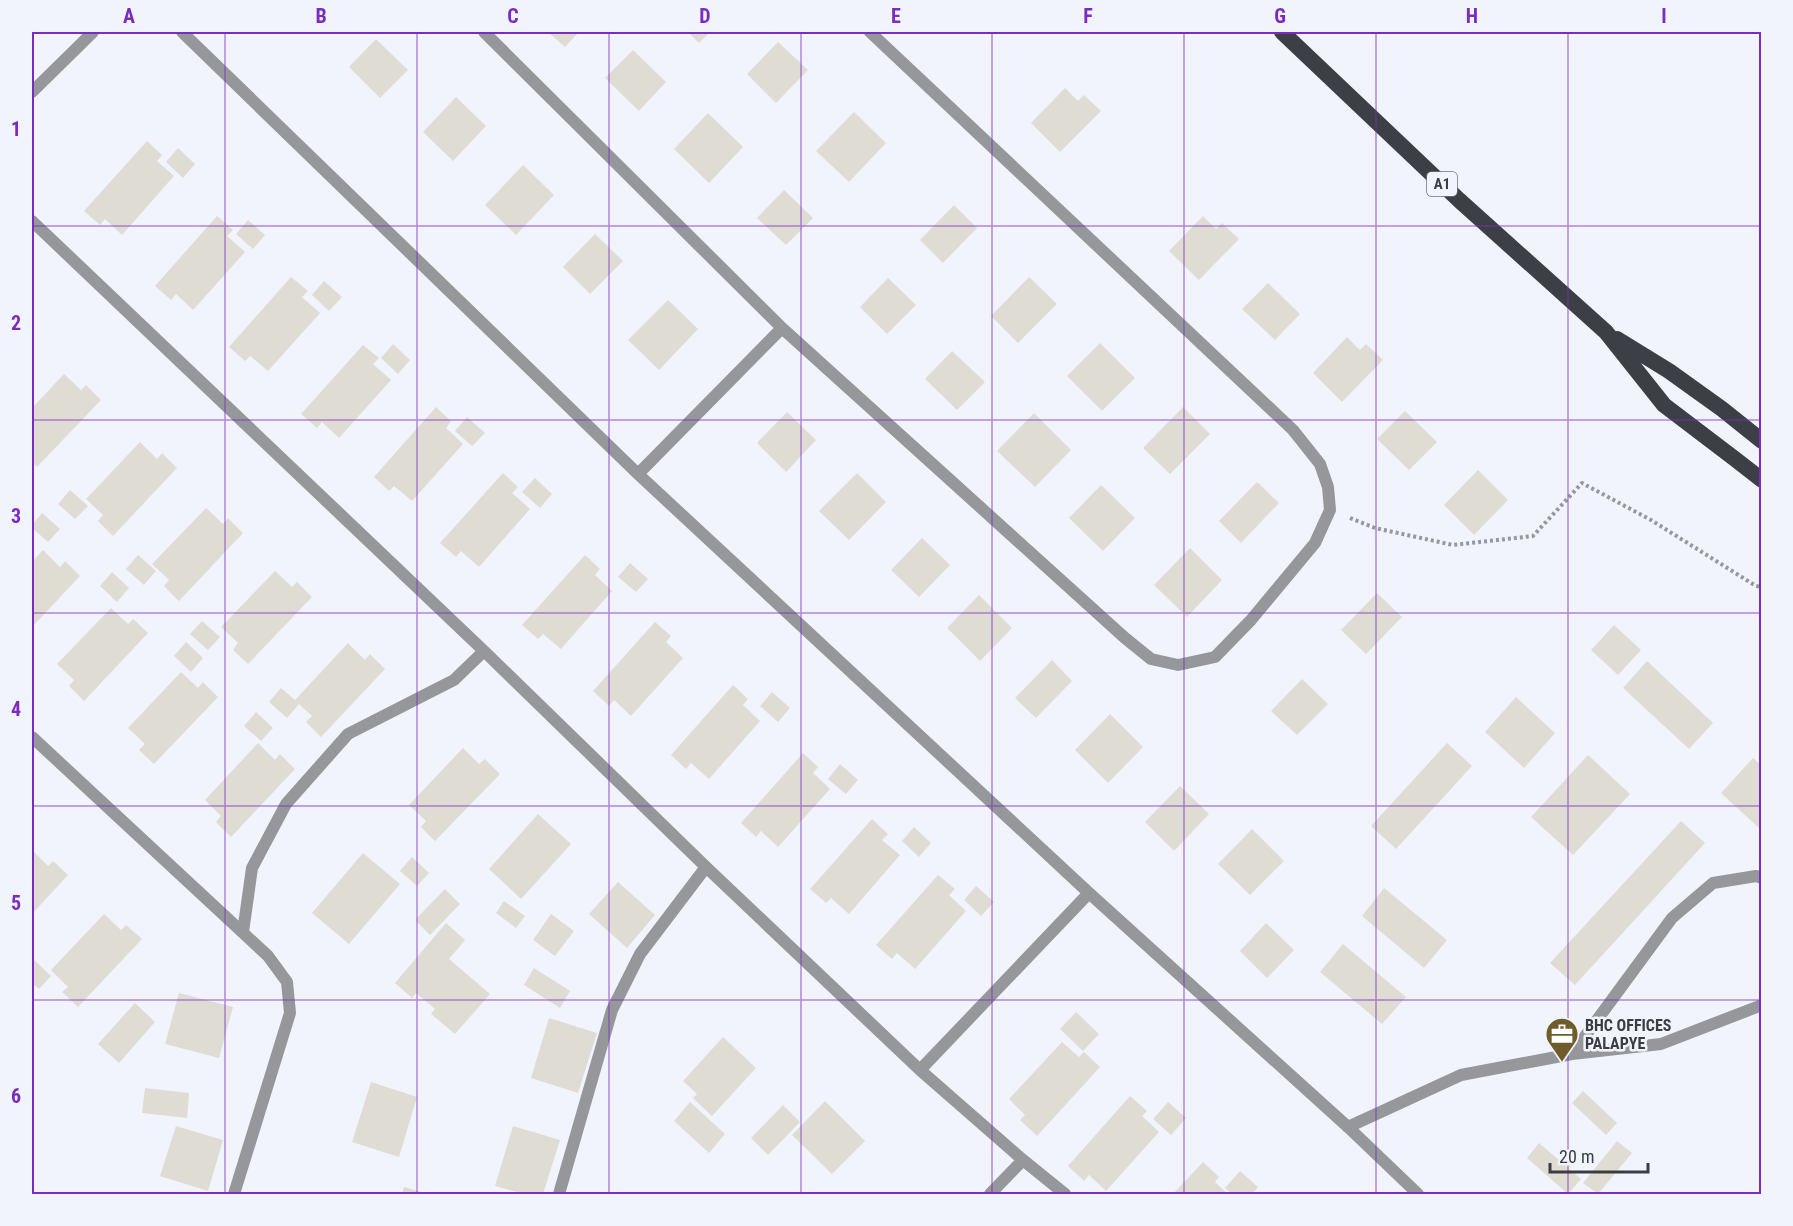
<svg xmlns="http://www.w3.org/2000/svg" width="1793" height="1226" font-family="'Roboto Condensed',sans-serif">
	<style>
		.building { fill: #dfdcd3 }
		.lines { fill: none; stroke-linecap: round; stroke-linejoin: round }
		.path { stroke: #96989e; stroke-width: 4; stroke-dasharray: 3 3; stroke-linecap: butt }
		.service { stroke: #95979b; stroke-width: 12 }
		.minor { stroke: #95979b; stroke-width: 12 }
		.trunk { stroke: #3d3f46; stroke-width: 16 }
		.grid { fill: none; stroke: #7b2cbf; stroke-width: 1.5; stroke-opacity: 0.55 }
		.labels { text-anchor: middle; stroke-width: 5; stroke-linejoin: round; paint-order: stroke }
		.shield { fill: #f1f4fd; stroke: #727479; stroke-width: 1.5 }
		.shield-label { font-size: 15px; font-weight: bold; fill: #3c3d40 }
		.poi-label { font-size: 16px; font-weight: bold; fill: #3c3d40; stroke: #f1f4fd; text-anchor: start }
		.neatline { fill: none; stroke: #7b2cbf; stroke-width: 2 }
		.grid-label { font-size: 20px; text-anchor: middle; font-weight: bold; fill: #7b2cbf }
	</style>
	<rect width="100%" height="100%" fill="#f1f4fd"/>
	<path class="building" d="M548 32H579L565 47Z
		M688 32H710L699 43Z
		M376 39 408 70 380 98 349 67Z
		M778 42 808 70 776 103 747 74Z
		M633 50 666 82 639 111 605 78Z
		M1065 88 1078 101 1084 95 1101 111 1060 152 1031 123Z
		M456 97 486 126 453 161 423 132Z
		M854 112 886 143 849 182 816 151Z
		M708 113 743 147 709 183 674 149Z
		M147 141 162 155 157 161 174 176 122 235 105 219 100 225 84 211Z
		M178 148 195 164 183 178 166 162Z
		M523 165 554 195 516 235 485 205Z
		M784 190 813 218 786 245 757 218Z
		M954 205 977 228 943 263 920 240Z
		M217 216 233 230 227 236 245 252 193 310 176 294 171 300 155 286Z
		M1203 216 1216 229 1222 223 1239 239 1199 280 1169 251Z
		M248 220 265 235 253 249 236 234Z
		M595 234 623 261 590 294 563 267Z
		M291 277 308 291 302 297 320 313 268 371 250 356 245 361 229 347Z
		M1029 277 1057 304 1018 343 991 316Z
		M888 278 916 305 887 334 860 307Z
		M324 281 342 297 329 311 312 295Z
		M1268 283 1300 314 1275 340 1242 309Z
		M668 300 698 329 659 370 628 340Z
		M1347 337 1360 350 1366 344 1383 360 1342 402 1313 373Z
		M1100 343 1135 378 1102 411 1067 376Z
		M393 344 410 360 398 374 381 358Z
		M363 345 379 358 373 364 391 380 339 438 322 422 317 428 301 414Z
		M952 351 985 382 957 410 925 379Z
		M64 374 81 390 86 385 101 400 37 467 32 462V408Z
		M436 407 451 421 446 428 463 444 412 501 394 486 389 491 374 477Z
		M1183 407 1210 434 1170 474 1143 448Z
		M1405 411 1437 442 1409 470 1377 439Z
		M787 412 816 440 786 472 757 443Z
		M1034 413 1071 450 1035 487 997 451Z
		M467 417 485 433 472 446 455 431Z
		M140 442 157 459 162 453 177 468 113 536 98 521 103 515 86 499Z
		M1478 470 1508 500 1474 535 1444 505Z
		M503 473 518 487 512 493 530 509 479 567 461 551 456 557 440 543Z
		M857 473 886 502 849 540 819 511Z
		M535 478 552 494 540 508 522 492Z
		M1257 482 1279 503 1241 543 1219 521Z
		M1101 485 1135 518 1103 551 1069 518Z
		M70 490 88 506 75 519 58 504Z
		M206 508 223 524 228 518 243 533 179 601 164 586 169 580 152 564Z
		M42 513 60 529 48 542 32 528V525Z
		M922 538 950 565 919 597 891 570Z
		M1190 548 1222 580 1187 617 1154 585Z
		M43 550 60 567 65 561 80 576 32 627V562Z
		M138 555 156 571 144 585 126 569Z
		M585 555 600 569 595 575 612 591 561 649 543 634 538 639 522 625Z
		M630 563 648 579 636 592 618 577Z
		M275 571 292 587 297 582 312 597 248 664 233 650 238 643 221 627Z
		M112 572 129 588 117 602 100 586Z
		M1377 593 1402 617 1366 654 1341 630Z
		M979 595 1012 628 980 661 947 628Z
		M111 608 128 624 133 619 148 633 84 701 69 686 74 680 57 664Z
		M202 621 220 637 208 650 190 634Z
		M655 622 671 636 666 642 683 658 631 716 614 700 609 706 593 691Z
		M1614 625 1641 650 1618 675 1591 650Z
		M186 642 203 658 191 672 174 656Z
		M348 643 365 660 370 654 385 669 321 737 306 722 312 716 299 704 287 718 269 702 281 688 295 700Z
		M1052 660 1072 681 1036 718 1015 698Z
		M1647 661 1713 723 1689 749 1623 688Z
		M181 672 198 688 203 682 218 697 154 764 139 750 145 744 128 728Z
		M1302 679 1328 704 1297 735 1271 711Z
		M733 685 748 699 743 705 760 721 709 779 691 763 686 769 671 755Z
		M772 692 790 708 778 722 760 706Z
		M1516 697 1555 733 1524 768 1485 732Z
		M256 712 273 728 261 741 244 726Z
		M1110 714 1143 747 1108 783 1075 750Z
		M258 743 275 760 280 754 295 769 231 837 216 822 221 816 205 800Z
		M1447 743 1472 766 1396 849 1371 826Z
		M463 748 479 764 485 759 500 774 435 841 421 827 426 821 409 805Z
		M803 753 818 767 813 773 830 789 778 847 761 831 756 837 741 823Z
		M1588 755 1630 794 1573 855 1531 817Z
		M1753 758 1762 766 1760 829 1721 793Z
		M840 764 858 780 846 794 828 779Z
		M1180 786 1209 814 1174 851 1145 822Z
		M538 814 571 844 521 899 489 869Z
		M872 819 888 834 882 840 900 855 849 914 831 898 826 903 810 889Z
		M1681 821 1705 843 1575 985 1550 963Z
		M914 827 931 843 919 857 902 841Z
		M1252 829 1284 861 1250 895 1218 864Z
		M32 850 48 866 53 861 68 875 32 914Z
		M363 853 400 884 349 944 312 913Z
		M412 857 429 873 417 886 400 871Z
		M938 875 955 889 949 895 966 911 915 969 897 953 892 959 876 945Z
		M618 882 655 915 627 948 589 914Z
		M976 886 994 902 981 916 964 900Z
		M1384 888 1447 940 1424 968 1362 916Z
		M445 889 460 904 430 935 415 920Z
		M504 901 525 916 516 928 496 913Z
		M104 914 121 930 126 925 142 939 78 1007 62 992 68 987 51 970Z
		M551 914 574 931 555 956 533 940Z
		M446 923 465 940 449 959 490 994 455 1034 431 1014 435 1009 416 993 412 998 395 983Z
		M1266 923 1294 950 1267 978 1240 951Z
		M1343 944 1406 997 1382 1024 1320 972Z
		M34 960 51 976 39 989 32 983V962Z
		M534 968 570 991 560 1008 524 985Z
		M179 993 233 1007 219 1058 165 1044Z
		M135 1003 155 1022 119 1063 98 1044Z
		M1076 1012 1099 1034 1083 1051 1060 1029Z
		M549 1018 597 1033 578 1093 531 1078Z
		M723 1037 756 1068 712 1116 693 1098 697 1094 683 1081Z
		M1062 1042 1079 1057 1084 1052 1100 1067 1037 1136 1020 1120 1025 1115 1009 1099Z
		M371 1082 417 1097 399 1157 352 1142Z
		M145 1088 189 1093 187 1118 142 1113Z
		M1583 1091 1617 1123 1606 1135 1572 1103Z
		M1130 1096 1147 1111 1142 1116 1159 1132 1106 1191 1089 1175 1084 1181 1068 1166Z
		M825 1101 865 1141 832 1174 792 1135Z
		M690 1102 725 1134 709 1153 674 1121Z
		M1168 1102 1186 1118 1171 1135 1153 1119Z
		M783 1105 800 1122 768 1155 751 1138Z
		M176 1126 223 1140 208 1191 160 1176Z
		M513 1126 560 1140 543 1194H524L495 1186Z
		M1617 1141 1632 1153 1598 1194 1583 1183Z
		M1539 1143 1581 1179 1568 1194 1527 1158Z
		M1203 1162 1219 1177 1215 1182 1228 1194H1173Z
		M1240 1171 1258 1187 1252 1194H1233L1225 1188Z
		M404 1187 428 1194H402Z"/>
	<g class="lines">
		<path class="path" d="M1350 518 1375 528 1453 545 1533 536 1582 483 1651 520 1756 586 1762 587"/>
		<path class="service" d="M1572 1054 1672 918 1713 883 1756 876 1762 878
			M1348 1127 1461 1075 1572 1054 1661 1044 1762 1005"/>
		<path class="minor" d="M182 32 638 474 1089 893 1348 1127 1418 1194
			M484 32 782 328 1125 638 1151 659 1178 665 1215 657 1251 620 1315 543 1330 510 1328 487 1320 464 1293 430 870 32
			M32 92 93 32
			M32 221 484 651 706 867 920 1070 1023 1160 1065 1194
			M638 474 782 328
			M32 737 268 956 287 982 290 1013 234 1194
			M243 932 252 868 286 804 348 734 454 680 484 651
			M920 1070 1089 893
			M559 1194 612 1010 640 954 706 867
			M990 1194 1023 1160"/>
		<path class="trunk" d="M1282 32 1459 200 1606 332 1664 405 1735 459 1762 480
			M1617 339 1669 371 1722 409 1762 441"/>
	</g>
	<path class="grid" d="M225 32V1194M417 32V1194M609 32V1194M801 32V1194M992 32V1194M1184 32V1194M1376 32V1194M1568 32V1194M32 226H1762M32 420H1762M32 613H1762M32 806H1762M32 1000H1762"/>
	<defs>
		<g id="office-pin" transform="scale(1.725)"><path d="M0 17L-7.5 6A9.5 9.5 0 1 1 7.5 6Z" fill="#6e5c2a" stroke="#f1f4fd"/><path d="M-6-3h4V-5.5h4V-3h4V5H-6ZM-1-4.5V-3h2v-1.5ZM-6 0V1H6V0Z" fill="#fff"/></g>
	</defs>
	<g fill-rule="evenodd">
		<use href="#office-pin" x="1562" y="1034"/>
	</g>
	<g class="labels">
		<rect class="shield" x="1427" y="172" width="30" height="24" rx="4.5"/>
		<g class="shield-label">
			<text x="1442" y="189">A1</text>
		</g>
		<g class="poi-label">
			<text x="1585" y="1031">BHC OFFICES<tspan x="1585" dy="18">PALAPYE</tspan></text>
		</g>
	</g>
	<rect width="1793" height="1226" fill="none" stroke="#f1f4fd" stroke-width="66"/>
	<path d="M1550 1163v9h98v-9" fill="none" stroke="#3c3d40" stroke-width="3"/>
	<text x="1559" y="1163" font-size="18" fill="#3c3d40" stroke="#f1f4fd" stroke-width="4.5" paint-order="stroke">20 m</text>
	<rect x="33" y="33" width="1727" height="1160" class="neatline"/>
	<g class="grid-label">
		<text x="129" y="23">A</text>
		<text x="321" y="23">B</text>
		<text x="513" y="23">C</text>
		<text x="705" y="23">D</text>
		<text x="896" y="23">E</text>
		<text x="1088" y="23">F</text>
		<text x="1280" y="23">G</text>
		<text x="1472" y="23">H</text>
		<text x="1664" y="23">I</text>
		<text x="16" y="136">1</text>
		<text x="16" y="330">2</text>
		<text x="16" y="523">3</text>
		<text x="16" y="716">4</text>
		<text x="16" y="910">5</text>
		<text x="16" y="1103">6</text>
	</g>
</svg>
